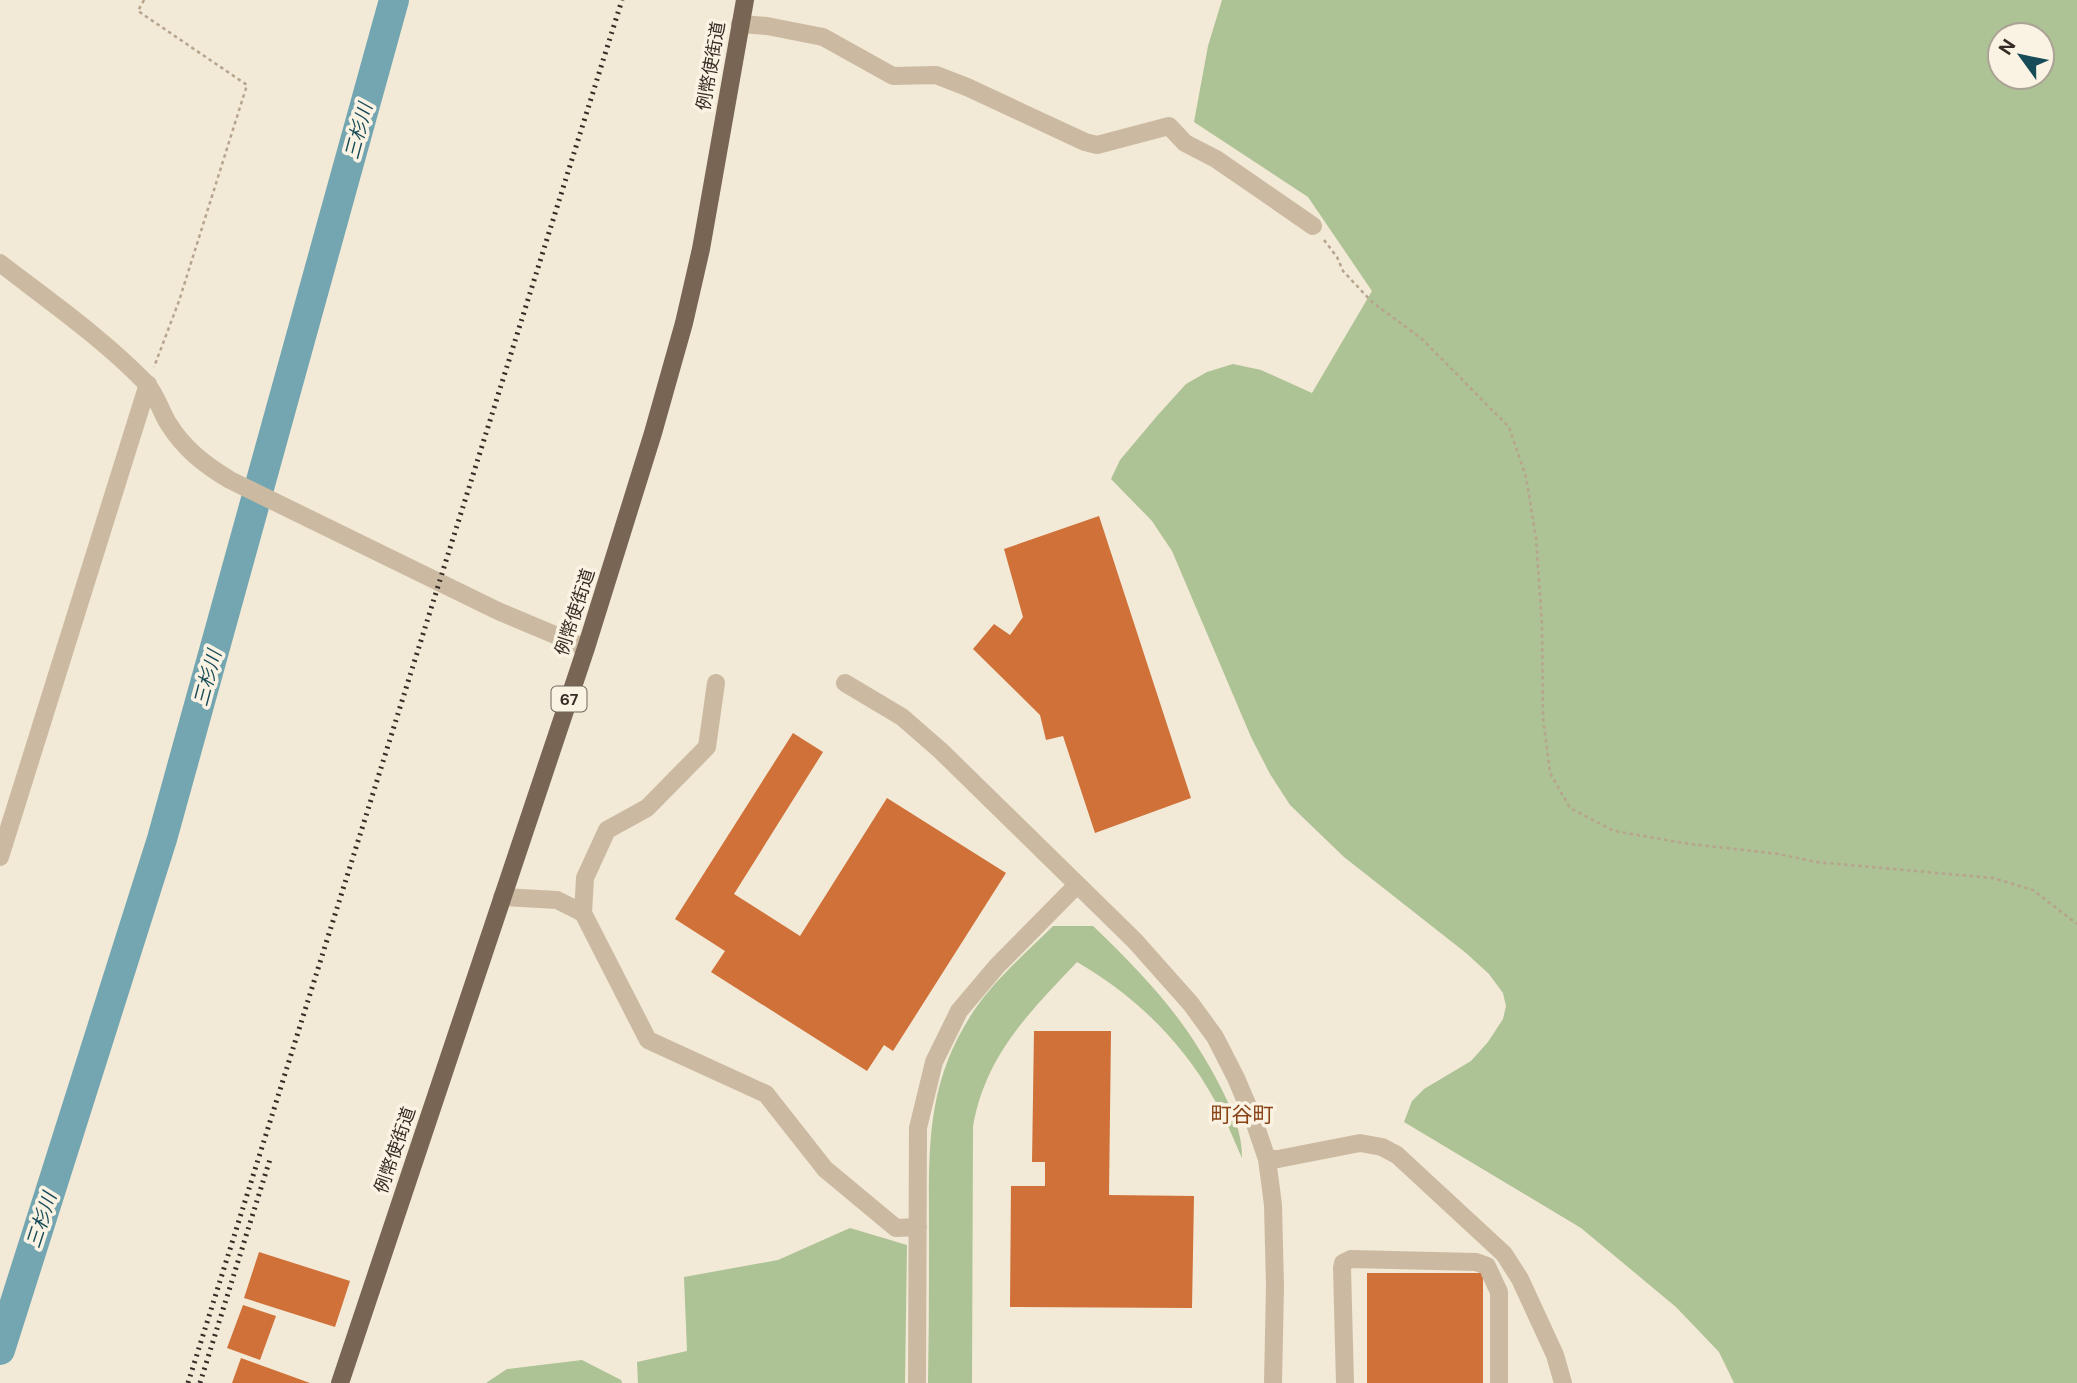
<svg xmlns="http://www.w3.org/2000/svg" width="2077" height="1383" font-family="'DM Sans','Noto Sans JP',sans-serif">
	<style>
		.green { fill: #adc295; fill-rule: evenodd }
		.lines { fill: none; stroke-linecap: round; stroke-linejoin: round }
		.river { stroke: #73a6b1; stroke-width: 30 }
		.building { fill: #cf7138 }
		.path { stroke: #b7a48c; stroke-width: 2.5; stroke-dasharray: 3.5 3.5; stroke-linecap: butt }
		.minor { stroke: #cbbaa1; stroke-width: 18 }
		.major { stroke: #786554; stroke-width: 18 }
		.rail { stroke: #352c25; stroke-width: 5; stroke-dasharray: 2 5; stroke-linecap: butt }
		.labels { text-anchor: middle; stroke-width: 7; stroke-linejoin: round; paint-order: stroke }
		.shield { fill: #faf2e2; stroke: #70675e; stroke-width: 2 }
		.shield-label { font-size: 16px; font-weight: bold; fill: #352c25 }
		.street-label { font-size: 18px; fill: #352c25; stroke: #faf2e2 }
		.water-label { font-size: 19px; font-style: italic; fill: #184b58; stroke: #faf2e2 }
		.quarter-label { font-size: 21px; fill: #894318; stroke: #faf2e2 }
	</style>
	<rect width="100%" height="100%" fill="#f2e9d6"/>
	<path class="green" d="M1222 0H2077V1383H1734L1719 1352 1676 1307 1581 1228 1404 1122 1412 1101 1424 1089 1471 1061 1488 1042 1503 1019 1506 1006 1503 993 1489 974 1466 953 1344 857 1290 805 1270 774 1251 737 1172 551 1152 521 1111 479 1120 460 1157 416 1186 384 1207 372 1233 364 1261 370 1312 393 1372 291 1308 197 1194 122 1208 46ZM2000 35H2042V77H2000Z
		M1053 926H1093C1147 978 1185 1018 1220 1086 1232 1109 1242 1132 1242 1158 1233 1138 1225 1117 1214 1099 1183 1042 1133 994 1077 962 1029 1013 986 1054 973 1126L972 1383H928C929 1333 929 1283 929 1233 929 1150 925 1085 973 1012 995 979 1026 953 1053 926Z
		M850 1228 907 1245 905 1383H638L637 1362 687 1351 684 1277 778 1260Z
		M582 1360 621 1380 622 1383H486L507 1369Z"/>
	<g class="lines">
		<path class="river" d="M0 1350 162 839 394 0"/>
	</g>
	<path class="building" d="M1099 516 1191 798 1095 833 1063 736 1046 740 1040 715 973 649 994 624 1010 635 1023 617 1004 549Z
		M793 733 823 752 734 894 800 936 887 798 1006 873 893 1051 884 1045 867 1071 711 972 725 951 675 919Z
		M1034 1031H1111L1109 1195 1194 1196 1192 1308 1010 1307 1011 1186H1045V1162H1032Z
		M259 1252 350 1281 335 1327 244 1298Z
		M1367 1273H1483V1383H1367Z
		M243 1305 276 1316 260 1360 227 1348Z
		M241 1358 310 1383H232Z"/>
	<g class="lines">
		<path class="path" d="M144 0 138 11 247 85 179 301 154 367
			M1324 240 1337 257 1343 271 1372 302 1422 339 1509 427 1526 477 1536 538 1542 625 1543 717 1550 773 1570 808 1614 831 1690 844 1779 854 1816 862 1993 878 2033 890 2077 924"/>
		<path class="minor" d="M740 24 767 26 823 37 893 76 936 75 967 87 1085 142 1097 145 1169 126 1185 143 1216 159 1313 226
			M0 263C49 301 101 337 145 382 156 393 160 410 168 423 184 449 205 465 230 480L498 611 586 648
			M845 683 902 717 941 751 1135 941 1191 1004 1215 1037 1236 1078 1253 1118 1267 1159 1273 1205 1275 1286 1273 1383
			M0 857 148 384
			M502 897 557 900 583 913 648 1040 766 1094 825 1169 896 1228 918 1227
			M583 913 585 878 607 830 647 808 707 747 716 683
			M1267 1159H1278L1360 1143 1382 1147 1397 1155 1504 1254 1520 1279 1555 1355 1563 1383
			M917 1383 918 1128 934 1062 959 1011 997 966 1077 885
			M1345 1383 1342 1268 1343 1263 1351 1259 1476 1262 1487 1266 1499 1292V1383"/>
		<path class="major" d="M340 1383 586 648 653 433 684 323 701 249 745 0"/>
		<path class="rail" d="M188 1383 622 0
			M200 1383 271 1156"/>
	</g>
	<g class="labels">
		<rect class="shield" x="551.5" y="686.5" width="35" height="25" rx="5"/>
		<g class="shield-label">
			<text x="569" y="705">67</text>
		</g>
		<g class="street-label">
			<text transform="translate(711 66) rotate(-80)" y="6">例幣使街道</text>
			<text transform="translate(575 612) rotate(-72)" y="6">例幣使街道</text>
			<text transform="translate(395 1150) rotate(-71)" y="6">例幣使街道</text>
		</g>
		<g class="water-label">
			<text transform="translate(358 131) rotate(-75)" y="7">三杉川</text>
			<text transform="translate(207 678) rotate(-75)" y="7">三杉川</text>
			<text transform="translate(41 1220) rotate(-72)" y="7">三杉川</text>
		</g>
		<g class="quarter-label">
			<text x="1242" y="1122">町谷町</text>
		</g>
	</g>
	<g transform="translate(2021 56) rotate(303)"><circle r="33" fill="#faf2e2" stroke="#aba396" stroke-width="2"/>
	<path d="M0-5L12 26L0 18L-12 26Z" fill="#184b58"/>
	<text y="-10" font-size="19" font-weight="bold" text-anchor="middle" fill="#352c25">N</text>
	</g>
</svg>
